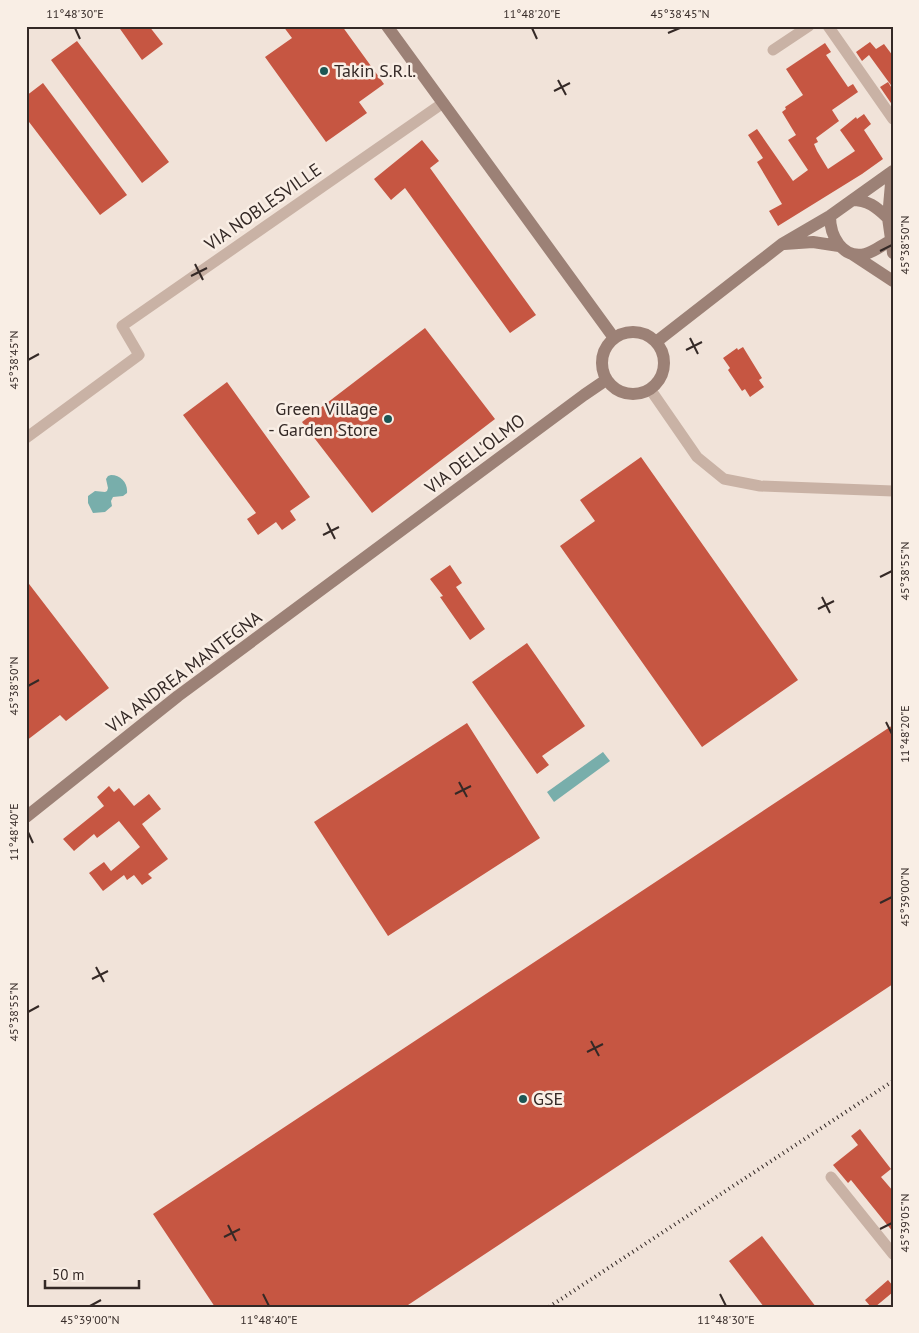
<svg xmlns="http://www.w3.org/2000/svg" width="919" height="1333" font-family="'PT Sans',sans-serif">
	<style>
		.water { fill: #78aeab }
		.building { fill: #c65642 }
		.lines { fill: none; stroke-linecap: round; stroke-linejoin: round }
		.street { stroke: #c9b2a5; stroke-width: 11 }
		.secondary { stroke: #9c8176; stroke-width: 12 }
		.rail { stroke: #342926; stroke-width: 4; stroke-dasharray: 1 4; stroke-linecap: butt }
		.ticks { fill: none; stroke: #342926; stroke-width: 2 }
		.poi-dot { fill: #1c5654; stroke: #f9eee5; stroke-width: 2 }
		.labels { text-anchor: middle; stroke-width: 5; stroke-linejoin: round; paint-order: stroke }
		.poi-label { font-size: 18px; fill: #342926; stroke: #f9eee5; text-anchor: start }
		.street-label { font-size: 18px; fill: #342926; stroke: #f9eee5 }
		.neatline { fill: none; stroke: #342926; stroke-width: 2 }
		.ticks-label { font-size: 12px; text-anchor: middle; fill: #342926 }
	</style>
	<rect width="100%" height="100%" fill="#f1e3d9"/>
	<path class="water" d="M111 475C121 475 128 483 127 493L123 496 113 497 111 501 112 506 105 512 93 513 88 503V496L95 491 105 492 107 491 108 488 106 479 108 476Z
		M603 752 610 761 554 802 547 792Z"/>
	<path class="building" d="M118 26H149L163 44 142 60Z
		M283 26H342L384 84 359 102 367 113 326 142 265 57 292 38Z
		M77 41 169 162 142 183 51 60Z
		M870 42 876 49 884 44 893 56V88L869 55 862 61 856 52Z
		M825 43 831 52 826 55 848 87 853 84 858 92 832 110 839 121 816 138 818 142 814 144 817 151 828 169 855 151 840 130 856 117 857 119 864 114 871 124 864 130 883 159 862 174 778 226 769 211 782 204 757 162 763 158 748 135 757 129 793 181 808 170 788 140 796 135 782 112 786 109 785 107 803 95 786 69Z
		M888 82 893 90V106L880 87Z
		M43 83 127 195 100 215 26 118V96Z
		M422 140 439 161 430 168 536 315 510 333 405 188 391 200 374 179Z
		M425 328 495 419 372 513 302 422Z
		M743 347 762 378 759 380 764 387 750 397 745 389 742 391 728 370 730 368 723 358 737 348 738 350Z
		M227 382 310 497 290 511 296 520 282 530 276 522 258 535 247 519 256 513 183 415Z
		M641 457 798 680 702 747 560 546 595 521 580 500Z
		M450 565 462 583 456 587 485 629 470 640 440 597 443 596 430 579Z
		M26 580 109 688 66 721 60 715 26 741Z
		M527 643 585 726 542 756 549 765 537 774 472 682Z
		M467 723 540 838 388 936 314 822Z
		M893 725V984L405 1307H215L153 1214Z
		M109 786 114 792 119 788 134 806 149 794 161 809 142 824 168 859 148 874 152 878 142 885 134 875 127 880 124 875 103 891 89 873 104 862 111 871 140 847 119 821 97 838 94 834 74 851 63 839 104 806 97 797Z
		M860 1129 891 1169 881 1177 893 1191V1232L851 1180 848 1183 833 1165 858 1145 851 1136Z
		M762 1236 816 1307H764L729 1261Z
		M888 1280 893 1286V1292L875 1307H871L865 1300Z"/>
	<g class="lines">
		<path class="street" d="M828 26 893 119
			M773 50 809 26
			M650 389 697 457 724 479 760 486 893 491
			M26 438 139 355 122 326 443 103
			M831 1177 893 1254"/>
		<path class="secondary" d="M387 26 614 338
			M892 172 888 218 893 253
			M852 200C869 200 877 208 888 218
			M830 216C830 236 842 259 865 254 874 252 882 245 890 241
			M784 244 813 242 839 246
			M852 254 893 281
			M602 363a31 31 0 1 1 62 0a31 31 0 1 1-62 0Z
			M656 342 782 244 830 216 893 171
			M26 817 178 696 584 395 606 380"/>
		<path class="rail" d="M549 1307 893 1081"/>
	</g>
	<path class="ticks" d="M75 28 80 39M532 28 537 39M668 33 680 28M558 80 566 95M554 91 570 83M880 251 892 245M195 264 203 280M191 276 207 268M690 338 698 354M686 350 702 342M28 360 39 354M327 523 335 539M323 535 339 527M880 577 892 571M822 597 830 613M818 609 834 601M28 686 39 680M886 722 892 734M459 782 467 797M455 794 471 786M28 832 33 843M880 903 892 897M96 967 104 982M92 979 108 971M28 1012 39 1006M591 1041 599 1056M587 1052 603 1044M228 1225 236 1241M880 1229 892 1223M224 1237 240 1229M263 1294 269 1306M720 1294 726 1306M90 1306 101 1300"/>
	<g class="poi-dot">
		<circle cx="324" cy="71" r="5"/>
		<circle cx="388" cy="419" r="5"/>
		<circle cx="523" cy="1099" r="5"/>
	</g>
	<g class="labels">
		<g class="poi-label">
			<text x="334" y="77">Takin S.R.l.</text>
			<text x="378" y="415" text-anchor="end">Green Village<tspan x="378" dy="21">- Garden Store</tspan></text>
			<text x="533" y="1105">GSE</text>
		</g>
		<g class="street-label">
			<text transform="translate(263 207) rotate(-35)" y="6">VIA NOBLESVILLE</text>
			<text transform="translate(475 454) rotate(-37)" y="6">VIA DELL'OLMO</text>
			<text transform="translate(184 672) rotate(-37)" y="6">VIA ANDREA MANTEGNA</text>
		</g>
	</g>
	<rect width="919" height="1333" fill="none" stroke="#f9eee5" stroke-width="55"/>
	<path d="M45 1280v8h94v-8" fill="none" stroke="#342926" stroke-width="2.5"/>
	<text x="52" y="1280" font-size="15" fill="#342926" stroke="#f9eee5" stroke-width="4" paint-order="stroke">50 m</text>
	<rect x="28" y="28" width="864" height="1278" class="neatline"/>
	<g class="ticks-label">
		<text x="75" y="18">11°48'30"E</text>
		<text x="532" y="18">11°48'20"E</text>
		<text x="680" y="18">45°38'45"N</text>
		<text transform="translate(905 245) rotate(-90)" y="4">45°38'50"N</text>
		<text transform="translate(14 360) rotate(-90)" y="4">45°38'45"N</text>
		<text transform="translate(905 571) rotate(-90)" y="4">45°38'55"N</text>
		<text transform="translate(14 686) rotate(-90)" y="4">45°38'50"N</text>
		<text transform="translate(905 734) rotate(-90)" y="4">11°48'20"E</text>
		<text transform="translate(14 832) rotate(-90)" y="4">11°48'40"E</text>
		<text transform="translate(905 897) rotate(-90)" y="4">45°39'00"N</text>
		<text transform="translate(14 1012) rotate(-90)" y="4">45°38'55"N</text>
		<text transform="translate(905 1223) rotate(-90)" y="4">45°39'05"N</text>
		<text x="90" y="1324">45°39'00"N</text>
		<text x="269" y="1324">11°48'40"E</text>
		<text x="726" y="1324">11°48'30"E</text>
	</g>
</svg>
